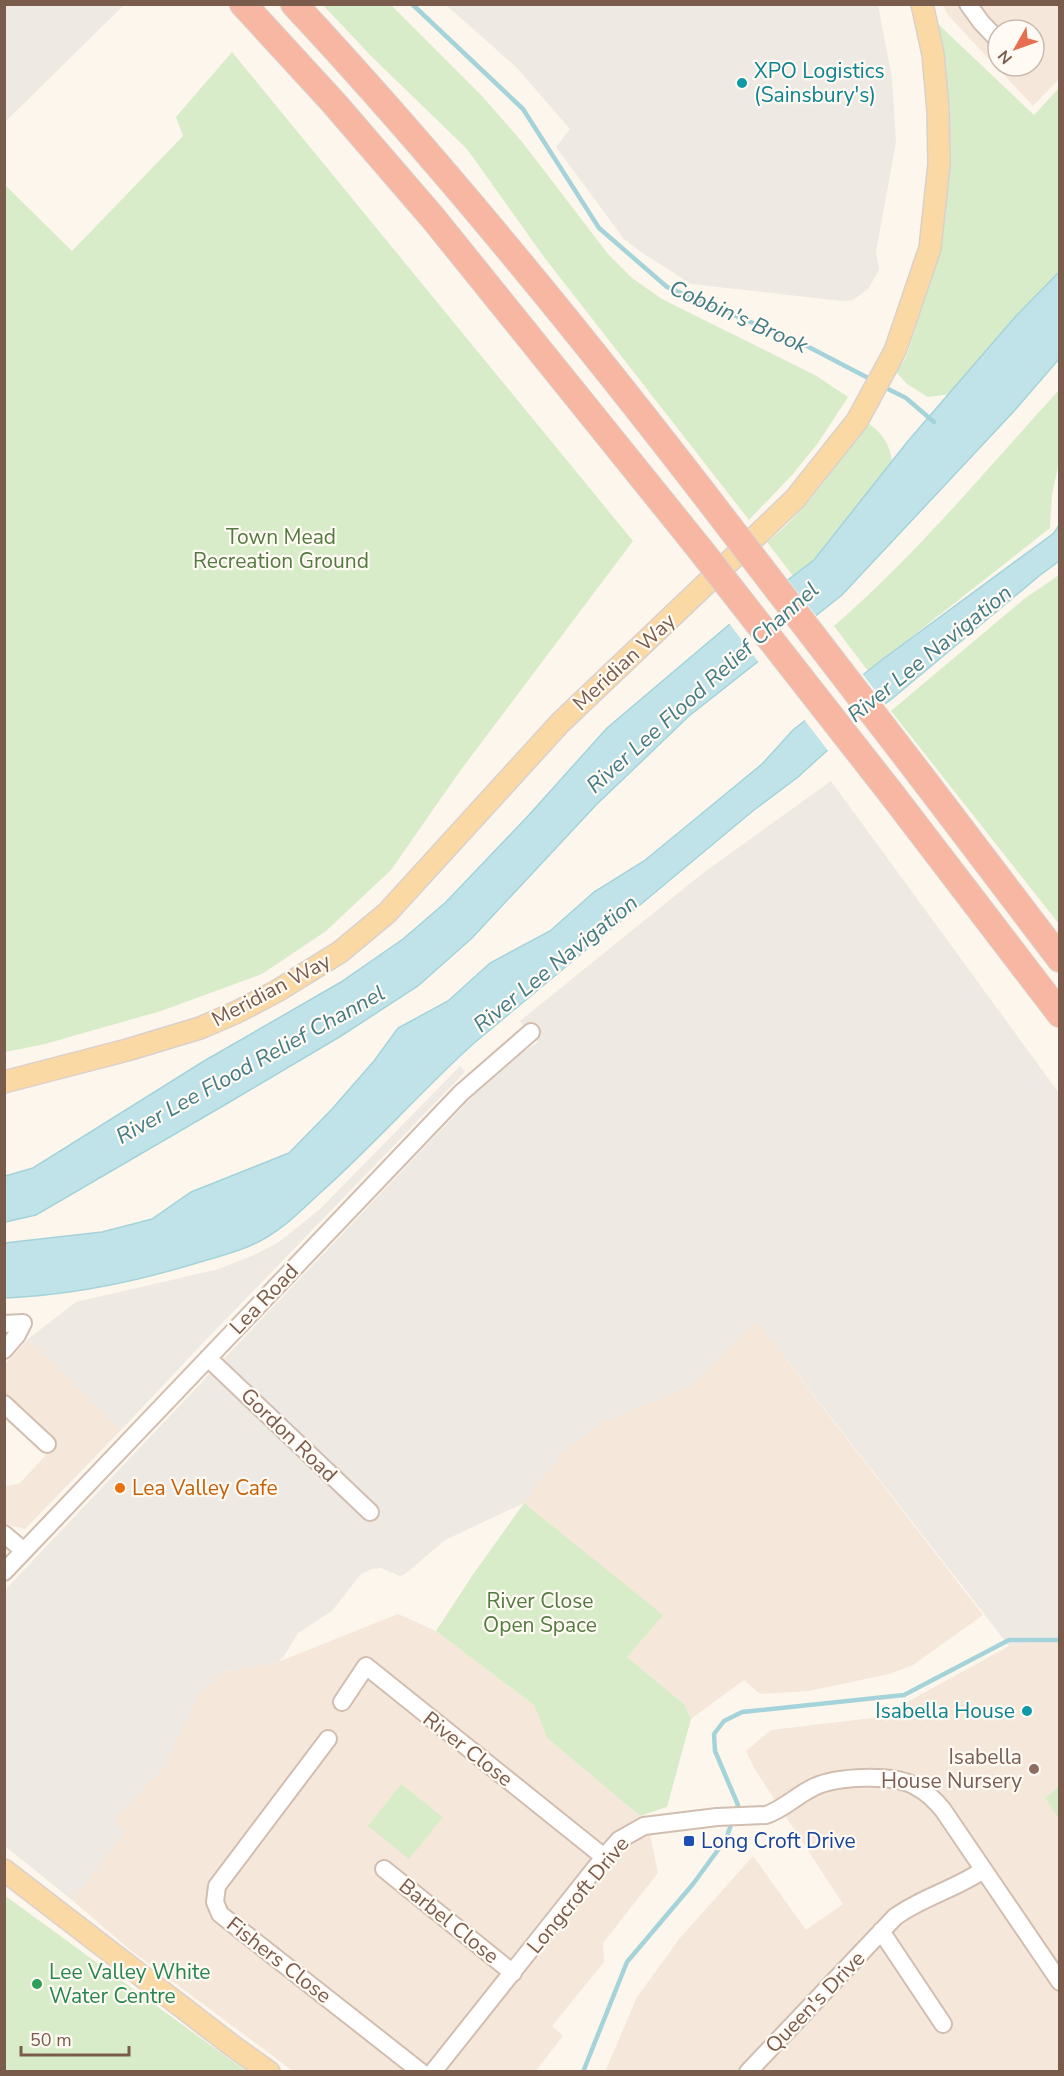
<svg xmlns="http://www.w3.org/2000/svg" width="1064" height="2076" font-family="'Nunito Sans',sans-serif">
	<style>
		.residential { fill: #f5e8da; fill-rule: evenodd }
		.industrial { fill: #efe9e4 }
		.green { fill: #d8ecc9 }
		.water { fill: #bfe3e8; stroke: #a5d3da; stroke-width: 1.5 }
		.pier { fill: #fdf6ec }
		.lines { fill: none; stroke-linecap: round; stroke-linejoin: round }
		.stream { stroke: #a5d3da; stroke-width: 4.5 }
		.minor-casing { stroke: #d1beb0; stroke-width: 20 }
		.major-casing { stroke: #dad1cd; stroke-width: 24 }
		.highway-casing { stroke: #dad1cd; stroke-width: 28 }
		.minor { stroke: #fff; stroke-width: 16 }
		.major { stroke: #fbd9a5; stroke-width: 21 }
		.highway { stroke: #f7b7a3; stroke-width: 26 }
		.highway-bridge-casing { stroke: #dad1cd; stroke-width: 28; stroke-linecap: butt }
		.highway-bridge { stroke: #f7b7a3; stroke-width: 26 }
		.culture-dot { fill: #0f9aa8; stroke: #fffaf3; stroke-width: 2 }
		.food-dot { fill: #e8710a; stroke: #fffaf3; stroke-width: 2 }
		.education-dot { fill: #8d6e63; stroke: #fffaf3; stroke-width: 2 }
		.transit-dot { fill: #1a4fb4; stroke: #fffaf3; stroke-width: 2 }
		.leisure-dot { fill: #2e9e5b; stroke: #fffaf3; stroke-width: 2 }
		.labels { text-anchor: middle; stroke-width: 4.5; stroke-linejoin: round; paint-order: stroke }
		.culture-label { font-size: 21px; fill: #0d838f; stroke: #fffaf3; text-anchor: start }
		.park-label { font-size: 21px; fill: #537a41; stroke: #fffaf3 }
		.street-label { font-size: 21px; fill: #7a5c4d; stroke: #fffaf3 }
		.food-label { font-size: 21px; fill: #c56008; stroke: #fffaf3; text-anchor: start }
		.education-label { font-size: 21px; fill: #785e54; stroke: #fffaf3; text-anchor: end }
		.transit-label { font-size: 21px; fill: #164399; stroke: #fffaf3; text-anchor: start }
		.leisure-label { font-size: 21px; fill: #27864d; stroke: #fffaf3; text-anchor: start }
		.water-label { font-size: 22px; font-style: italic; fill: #437c86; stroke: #fffaf3 }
	</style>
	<rect width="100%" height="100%" fill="#fdf6ec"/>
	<path class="residential" d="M943 5H1059V79L1033 106 947 14ZM998 30H1034V66H998Z
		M756 1321 983 1615 913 1665 889 1674 809 1691 760 1694 744 1680 691 1719 684 1704 627 1657 662 1615 524 1503 562 1452 605 1421 690 1387Z
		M28 1339 121 1430 25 1529 5 1524V1484L7 1486 20 1483 56 1444 5 1396 4 1365Z
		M398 1614 436 1631 534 1705 547 1738 640 1816 646 1815 658 1873 603 1943 604 1962 552 2026 563 2036 535 2072 293 2071 129 1949 72 1900 126 1832 113 1821 165 1766 197 1696 223 1672 278 1662Z
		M1059 1638V1786L1045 1798 1059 1819V2071L605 2072 637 1997 680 1938 753 1856 806 1930 843 1904 754 1768 746 1751 771 1730 880 1717 1009 1646Z"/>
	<path class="industrial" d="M5 4H124V5L5 122Z
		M446 5H878L892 78 896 142 876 252 879 270 868 289 853 300 842 301 691 284 644 254 624 239 556 147 570 129 516 67Z
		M831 781 1059 1093V1638L1009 1646 756 1321 690 1387 605 1421 562 1452 524 1503 445 1540 404 1575 400 1576 381 1568 372 1569 361 1574 332 1611 298 1633 284 1656 278 1662 223 1672 197 1697 165 1766 113 1821 126 1832 72 1900 5 1846 4 1591 488 1080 508 1062 538 1042 520 1021 703 873Z
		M460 1066 465 1072 203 1343 121 1430 28 1339 76 1302 219 1269 254 1255 279 1242 319 1210Z"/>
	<path class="green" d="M323 5H391L482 96 523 143 608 254 632 278 662 299 815 375 848 397 818 443 792 475 749 520 544 257 467 149 372 57Z
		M938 24 1034 115 1059 88V272L1016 316 951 394 928 397 907 384 896 372 906 358 929 285 940 219 947 101Z
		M232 52 633 541 460 771 391 870 326 931 262 974 161 1011 45 1044 5 1052V185L72 251 183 136 176 117Z
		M1059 390V462L1052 495 1050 528 868 671 834 626C917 554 986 470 1059 390Z
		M867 422C882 434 889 441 892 461L814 560 793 576 767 542C808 510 837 464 867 422Z
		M1059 575V924L891 711 1024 599Z
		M524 1503 663 1615 627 1657 684 1704 691 1719 667 1807 640 1816 547 1738 534 1705 436 1631 472 1576Z
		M401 1784 443 1817 409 1859 368 1826Z
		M1059 1786V1819L1045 1798Z
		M4 1895 246 2071H5Z"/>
	<path class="water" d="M1059 272V359L1015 410 842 595 689 716 596 805 472 938 418 986 341 1036 228 1103 36 1215 5 1222V1176L33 1168 204 1061 341 982 403 939 446 902 528 816 607 728 731 623 814 560 908 441 1016 316Z
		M1059 525V561L1039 576 894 697 831 747 798 777 754 810 473 1044C420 1092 373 1146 320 1193 302 1210 283 1229 260 1241 242 1251 220 1256 200 1262 136 1282 71 1295 5 1298V1243L102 1232 152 1219 191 1192 289 1153 332 1109 374 1061 398 1028 448 1001 490 963 550 931 594 892 644 861 762 764 793 730 883 659 1054 533Z"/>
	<path class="pier" d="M786 577 818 618 760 664 728 622Z
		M861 672 887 706 829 752 803 718Z"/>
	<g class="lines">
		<path class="stream" d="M412 4 523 109 599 228 667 287 803 344 872 380
			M882 386 906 398 934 422
			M736 1811 738 1805 715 1751 714 1734 724 1721 742 1712 904 1695 1009 1640H1060
			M583 2072 627 1962 693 1884 726 1839 733 1819"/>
		<g class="minor-casing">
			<path id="minor" d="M968 4 981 22 998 40
				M4 1324 23 1323 17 1335 4 1350
				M208 1358 370 1512
				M4 1404 47 1444
				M4 1534 24 1551
				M4 1572 461 1093 531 1032
				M342 1702 366 1666 604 1857
				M328 1739 217 1886 215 1902 220 1914 421 2072
				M384 1869 513 1973
				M881 1931 943 2024
				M433 2072 604 1857 619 1840 644 1826 717 1817 766 1815C784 1809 797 1795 814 1787 837 1776 893 1774 915 1786 927 1792 935 1800 943 1810L1060 1982
				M748 2072 895 1917C922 1897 956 1889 983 1870"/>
		</g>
		<g class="major-casing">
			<path id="major" d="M4 1082 127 1050 200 1028 237 1012 277 991 340 952 387 913 560 723 795 499 857 421 895 351 930 248 939 164 938 110 933 54 922 4
				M4 1870 230 2044 269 2072"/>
		</g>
		<g class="highway-casing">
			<path id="highway" d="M243 4 333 102 433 218 699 548
				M294 4C448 169 591 346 728 525
				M921 776 1060 959
				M894 797 1060 1014"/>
		</g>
		<use href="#minor" class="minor"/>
		<use href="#major" class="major"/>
		<use href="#highway" class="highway"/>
		<g class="highway-bridge-casing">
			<path id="highway-bridge" d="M728 525 921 776
				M699 548 894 797"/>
		</g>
		<use href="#highway-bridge" class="highway-bridge"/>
	</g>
	<g class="culture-dot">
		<circle cx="742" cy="83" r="6"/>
		<circle cx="1027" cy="1711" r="6"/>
	</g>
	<circle class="food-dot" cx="120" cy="1488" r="6"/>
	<circle class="education-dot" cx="1034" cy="1769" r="6"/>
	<rect class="transit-dot" x="683" y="1835" width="12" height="12" rx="3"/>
	<circle class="leisure-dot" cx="37" cy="1984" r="6"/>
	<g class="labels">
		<g class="culture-label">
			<text x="754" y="78">XPO Logistics<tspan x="754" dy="24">(Sainsbury's)</tspan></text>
			<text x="1015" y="1718" text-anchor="end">Isabella House</text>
		</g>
		<g class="park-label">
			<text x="281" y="544">Town Mead<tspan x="281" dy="24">Recreation Ground</tspan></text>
			<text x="540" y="1608">River Close<tspan x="540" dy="24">Open Space</tspan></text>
		</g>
		<g class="street-label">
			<text transform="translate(624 662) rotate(-43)" y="7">Meridian Way</text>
			<text transform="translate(271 990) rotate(-28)" y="7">Meridian Way</text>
			<text transform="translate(264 1299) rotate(-46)" y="7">Lea Road</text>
			<text transform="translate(289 1435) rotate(44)" y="7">Gordon Road</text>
			<text transform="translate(468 1749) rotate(38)" y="7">River Close</text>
			<text transform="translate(578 1895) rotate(-50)" y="7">Longcroft Drive</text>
			<text transform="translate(449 1921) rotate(39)" y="7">Barbel Close</text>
			<text transform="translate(279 1960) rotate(38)" y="7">Fishers Close</text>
			<text transform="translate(815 2002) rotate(-46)" y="7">Queen's Drive</text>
		</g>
		<g class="food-label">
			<text x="132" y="1495">Lea Valley Cafe</text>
		</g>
		<g class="education-label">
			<text x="1022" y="1764">Isabella<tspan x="1022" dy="24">House Nursery</tspan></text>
		</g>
		<g class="transit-label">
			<text x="701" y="1848">Long Croft Drive</text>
		</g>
		<g class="leisure-label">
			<text x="49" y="1979">Lee Valley White<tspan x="49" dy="24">Water Centre</tspan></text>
		</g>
		<g class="water-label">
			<text transform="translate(739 316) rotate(24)" y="8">Cobbin's Brook</text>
			<text transform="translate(929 653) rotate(-39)" y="8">River Lee Navigation</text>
			<text transform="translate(702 687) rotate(-42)" y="8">River Lee Flood Relief Channel</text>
			<text transform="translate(555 963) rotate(-39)" y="8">River Lee Navigation</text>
			<text transform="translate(250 1064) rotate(-29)" y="8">River Lee Flood Relief Channel</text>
		</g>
	</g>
	<rect width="1064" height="2076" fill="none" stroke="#7a5c4d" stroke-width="12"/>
	<g transform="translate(1016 48) rotate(230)"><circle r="28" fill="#fffaf3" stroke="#cabbb1" stroke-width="1.5"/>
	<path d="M0-4.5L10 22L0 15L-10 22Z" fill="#e76f51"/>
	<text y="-9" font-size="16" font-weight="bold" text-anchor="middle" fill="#7a5c4d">N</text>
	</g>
	<path d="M21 2046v9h108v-9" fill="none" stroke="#7a5c4d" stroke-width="3"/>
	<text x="30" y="2046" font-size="18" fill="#7a5c4d" stroke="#fffaf3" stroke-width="4.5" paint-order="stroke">50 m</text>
</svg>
